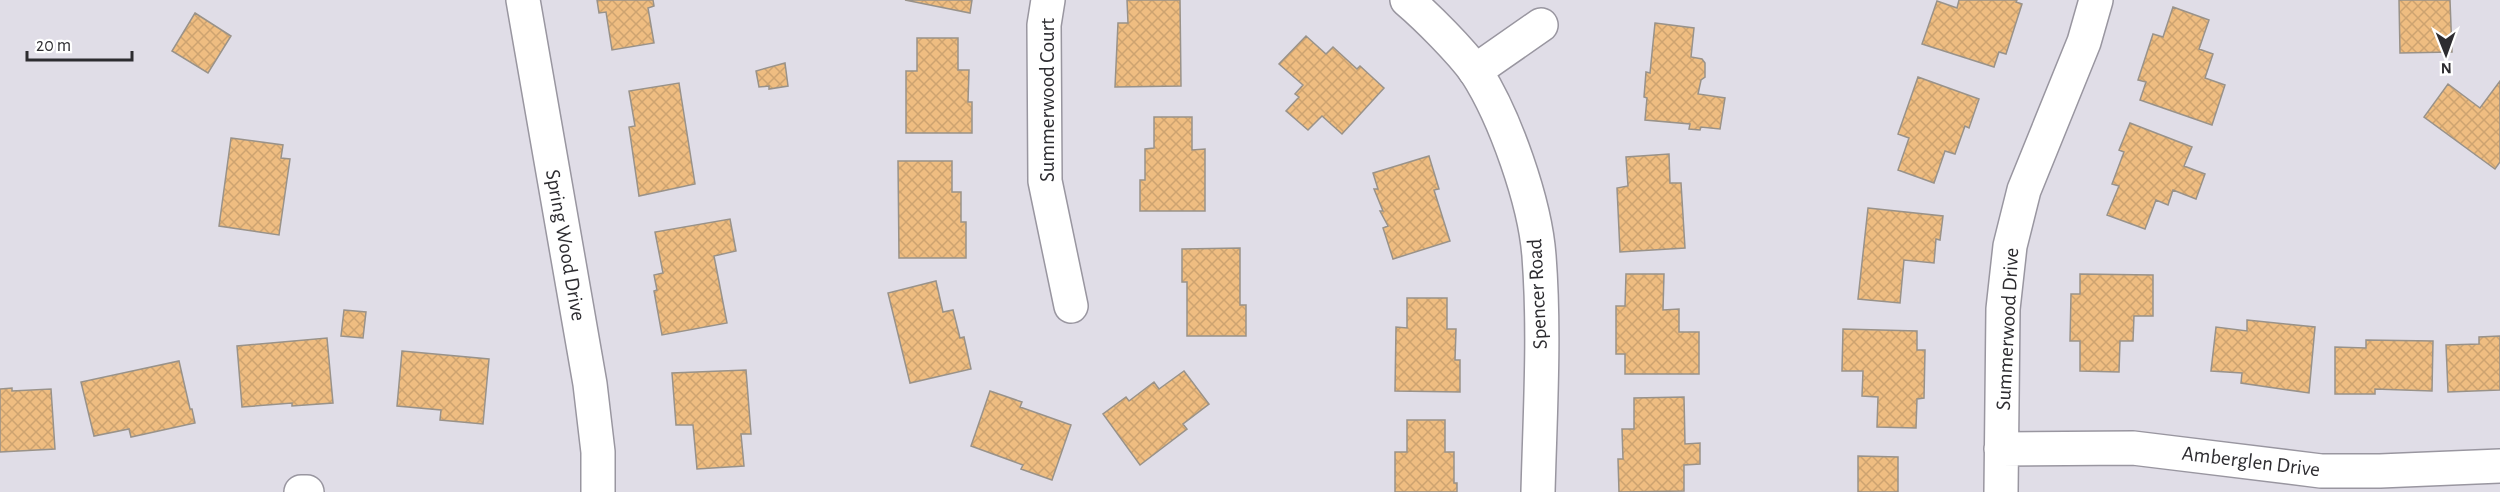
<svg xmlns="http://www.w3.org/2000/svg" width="2500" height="492" font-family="'Alegreya Sans',sans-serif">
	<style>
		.building { fill: url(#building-cross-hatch); stroke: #999289; stroke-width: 1.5 }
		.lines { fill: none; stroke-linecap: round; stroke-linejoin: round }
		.minor-casing { stroke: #9996a0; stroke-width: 36 }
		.secondary-casing { stroke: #9996a0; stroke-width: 36 }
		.minor { stroke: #fff; stroke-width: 33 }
		.secondary { stroke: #fff; stroke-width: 33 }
		.labels { text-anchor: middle; stroke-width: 5; stroke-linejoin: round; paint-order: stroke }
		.street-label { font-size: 21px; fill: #2d2c30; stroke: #fff }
	</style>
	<defs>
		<pattern id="building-cross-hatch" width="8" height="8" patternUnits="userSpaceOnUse" patternTransform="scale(1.5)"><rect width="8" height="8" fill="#efbd81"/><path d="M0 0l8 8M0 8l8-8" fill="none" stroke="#cda370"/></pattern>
	</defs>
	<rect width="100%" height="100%" fill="#e0dde7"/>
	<path class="building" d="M597 0H653L654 6 648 8 654 43 612 50 606 12 599 13Z
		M905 0H972L970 13Z
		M1127 0H1180L1181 86 1115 87 1118 23H1128Z
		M1959 0H2017L2016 2 2022 4 2006 54 1999 52 1994 67 1922 44 1937 1 1957 8Z
		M2399 0H2450L2452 52 2400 53Z
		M2173 7 2209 20 2199 49 2213 54 2205 78 2225 85 2212 125 2140 100 2146 82 2138 80 2153 34 2163 37Z
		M195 13 231 36 208 73 172 51Z
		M1655 23 1694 28 1691 57 1702 59 1705 63V77L1701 80 1698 94 1725 98 1720 129 1701 127 1700 130 1689 129 1690 124 1645 120 1647 98 1644 97 1646 72 1650 73Z
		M1306 36 1326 54 1333 47 1357 69 1360 66 1384 88 1342 134 1322 116 1308 130 1286 111 1299 97 1295 94 1303 85 1279 64Z
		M917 38H958V70H969L968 102H972V133H906V71H917Z
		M785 63 788 86 769 89V86L759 87 756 71Z
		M1918 77 1979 99 1969 128 1965 126 1955 154 1945 151 1934 183 1898 170 1909 138 1898 134Z
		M2500 81V162L2495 169 2424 117 2448 84 2480 108Z
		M679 83 695 184 639 196 629 127 635 126 629 91Z
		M1154 117H1192V150L1205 149V211H1140V180H1145V149L1154 148Z
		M2130 123 2192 147 2184 166 2205 174 2196 199 2173 190 2168 205 2156 200 2145 229 2107 215 2119 186 2112 184 2124 152 2119 150Z
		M231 138 283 145 281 158 290 159 279 235 219 226Z
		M1669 154 1670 183H1681L1685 248 1620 252 1617 188 1628 186 1626 157Z
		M1429 156 1439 189 1434 190 1450 241 1393 259 1383 228 1388 226 1380 211H1383L1374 189H1378L1373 173Z
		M898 161H952V192H961V222H966V258H899Z
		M1868 208 1943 216 1940 240 1936 239 1934 263 1904 260 1900 303 1858 299Z
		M730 219 736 251 714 256 727 323 662 335 654 291 657 290 654 275 663 273 655 232Z
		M1240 248V305H1246V336H1187V282H1182V249Z
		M1626 274H1664L1663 310 1679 309V332H1699V374H1625V354H1616V306H1625Z
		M2080 274 2153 275V316H2134L2133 341H2120L2119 372 2080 371V341H2070L2071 294H2080Z
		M936 281 943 312 953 310 960 338 964 337 971 369 910 383 888 293Z
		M1407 298H1447V329H1456L1455 360H1460V392L1395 391 1396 327 1407 328Z
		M344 310 366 312 363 338 341 336Z
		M2247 320 2315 327 2309 393 2241 383 2242 373 2211 371 2216 327 2247 331Z
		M1843 329 1917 331V350H1925L1924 398 1917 399 1916 428 1877 427 1878 397 1862 396 1863 371H1842Z
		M2500 336V390L2448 392 2446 345 2479 344V337Z
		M327 338 333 403 292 406V403L242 407 237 346Z
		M2366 340 2433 341 2432 391 2375 389V394H2335V347L2366 348Z
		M402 351 489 359 483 424 440 420 441 410 397 406Z
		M179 361 190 409H192L195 423 131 437 129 429 94 436 81 382Z
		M746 370 751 434H741L744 466 697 469 693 425H676L672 373Z
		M1184 371 1209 404 1183 424 1187 429 1140 465 1103 414 1126 397 1129 401 1154 382 1159 389Z
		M12 388V391L51 389 55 449 0 452V389Z
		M990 391 1022 402 1020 407 1071 425 1052 480 1021 469 1023 465 971 446Z
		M1684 397 1685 444 1700 443V464L1684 465V491L1619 492 1618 459H1623L1622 429H1634V398Z
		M1407 420H1445V452H1454V483H1457V492H1395V452H1407Z
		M1858 456 1898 457V492H1858Z"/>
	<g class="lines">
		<g class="minor-casing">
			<path id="minor" d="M523 0 590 384 598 452V492
				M1048 0 1044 25 1045 181 1071 306
				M1475 71 1541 25
				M2001 449 2133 448 2321 471H2380L2500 466
				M301 492H307
				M2001 492 2003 309 2010 246 2024 190 2084 42 2096 0"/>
		</g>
		<g class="secondary-casing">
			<path id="secondary" d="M1407 0C1427 17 1461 51 1476 72 1505 117 1535 202 1539 256 1545 334 1540 414 1538 492"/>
		</g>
		<use href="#minor" class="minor"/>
		<use href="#secondary" class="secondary"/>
	</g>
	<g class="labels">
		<g class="street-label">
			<text transform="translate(1047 100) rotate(-90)" y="7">Summerwood Court</text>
			<text transform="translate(566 245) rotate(80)" y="7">Spring Wood Drive</text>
			<text transform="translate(1537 294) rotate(-93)" y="7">Spencer Road</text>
			<text transform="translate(2007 329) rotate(-87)" y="7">Summerwood Drive</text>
			<text transform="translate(2251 461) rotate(7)" y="7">Amberglen Drive</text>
		</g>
	</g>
	<g transform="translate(2446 54) rotate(179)" stroke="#ffffff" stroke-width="4.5" paint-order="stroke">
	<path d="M0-4.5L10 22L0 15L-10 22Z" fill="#2d2c30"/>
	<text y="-9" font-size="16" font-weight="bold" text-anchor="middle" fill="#2d2c30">N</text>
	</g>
	<path d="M27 51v9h105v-9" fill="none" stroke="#2d2c30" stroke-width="3"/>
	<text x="36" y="51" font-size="18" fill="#2d2c30" stroke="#ffffff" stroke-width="4.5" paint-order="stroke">20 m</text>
</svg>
